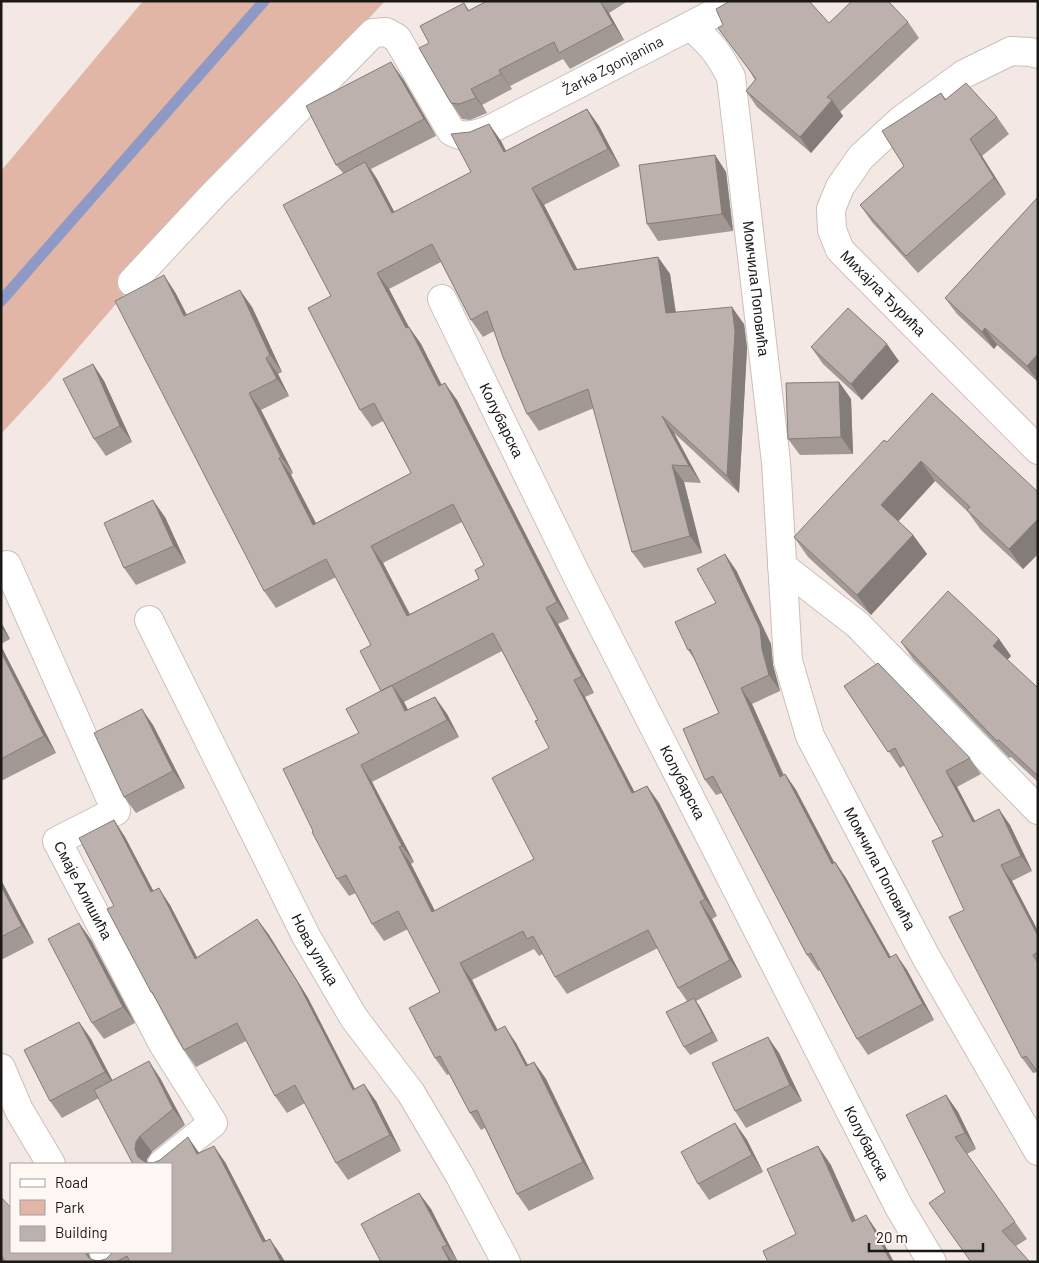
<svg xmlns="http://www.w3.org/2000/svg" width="1039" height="1263" font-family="Barlow,sans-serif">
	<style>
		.green { fill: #e1b6a6 }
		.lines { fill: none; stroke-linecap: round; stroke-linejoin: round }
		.stream { stroke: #8e9ac5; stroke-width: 11 }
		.minor-casing { stroke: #cbbfbb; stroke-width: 30 }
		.minor { stroke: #fff; stroke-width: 28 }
		.wall { fill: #a29894; fill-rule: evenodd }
		.shaded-wall { fill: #847c78 }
		.building { fill: #bcb1ac; stroke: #847c78; fill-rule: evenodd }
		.labels { text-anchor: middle; stroke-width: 4; stroke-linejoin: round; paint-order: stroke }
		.street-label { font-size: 15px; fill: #1c1816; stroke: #fef7f4 }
	</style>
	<rect width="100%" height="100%" fill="#f4e8e4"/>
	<path class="green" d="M143 1H385L278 116 47 384 1 434V171Z"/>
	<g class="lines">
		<path class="stream" d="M1 301 264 1"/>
		<g class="minor-casing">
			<g id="minor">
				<path id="s1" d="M690 26C711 43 719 54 731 77L776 462 788 661 810 736 926 957 1038 1151"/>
				<path id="s2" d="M1038 54 1030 52 1011 51 964 74 901 120 861 157 840 187 831 209 832 230 840 250 1038 450"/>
				<path id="s3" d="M132 282 214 194 373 33 386 32 397 38 451 131C464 139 473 135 487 131L738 1"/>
				<path id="s4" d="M442 299 577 576 899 1207 932 1262"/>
				<path id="s5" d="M7 565 116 811 57 841 163 1044 213 1123 162 1164"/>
				<path d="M782 566 858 625 1038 810"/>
				<path id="s6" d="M149 620 306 936 354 1018 411 1093 460 1176 506 1262"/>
				<path d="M1 1068 19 1110 51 1164"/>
				<path d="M104 1252 110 1262"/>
			</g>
		</g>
		<use href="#minor" class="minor"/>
	</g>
	<path class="wall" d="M487 1H628L609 13 624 40 570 69 563 59 510 86 512 89 482 105 487 113 470 120 462 119 451 103 429 43 464 3 469 10Z
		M908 22 919 38 840 112 843 116 811 153 757 107 746 91 755 80 723 25Z
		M403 79 436 136 371 169 377 179 394 212 471 172 470 132 489 124 501 141 506 151 587 109 599 126 620 166 544 205 577 269 658 257 670 274 676 312 744 324 747 348 739 493 674 433 701 483 684 482 702 553 644 568 632 552 594 408 539 431 527 414 494 331 483 337 471 320 441 262 389 289 409 327 421 344 441 385 457 400 569 619 558 624 594 693 585 697 634 792 647 786 659 803 717 916 712 919 742 977 696 1001 700 1007 718 1041 690 1055 684 1047 687 1001 678 988 658 948 567 994 555 977 543 954 539 956 534 949 472 980 497 1030 516 1043 528 1065 534 1062 546 1079 594 1179 529 1211 517 1194 485 1128 481 1130 470 1113 449 1074 447 1075 435 1058 440 992 408 929 384 941 372 924 356 893 349 896 337 879 313 831 359 733 381 691 371 645 336 577 276 608 264 591 175 292 187 315 252 307 282 372 278 374 289 396 261 410 293 473 291 475 316 523 411 473 383 421 372 427 360 410 331 296 343 173 336 165ZM462 522 484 565 479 579 410 614 383 563ZM502 651 538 720 549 748 534 859 435 911 411 864 414 862 372 782 459 737 447 714 435 697 408 710 404 702Z
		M941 93 946 99 997 117 1009 134 982 156 1006 194 918 273 872 222 860 205 904 166Z
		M715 155 726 172 733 231 658 241 647 224Z
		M1038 197V382L997 345 994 349 957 314 945 298Z
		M811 347 899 361 862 400 823 364Z
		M93 364 104 381 132 442 106 456 94 439Z
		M839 382 851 399 853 454 800 455 788 439Z
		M887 442 1038 492V554L1023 569 981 530 968 512 935 481 898 521 913 535 927 554 871 615 808 557 794 537Z
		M165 517 186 563 136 585 124 568Z
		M736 570 771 644 773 665 780 691 752 704 784 775 785 774 796 790 834 862H835L846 878 891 957 907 970 934 1020 868 1055 857 1039 820 970 818 971 807 955 722 793 716 795 705 780 719 713 695 660 688 650 716 603Z
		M1 622 10 639 1 644Z
		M999 639 1011 656 1007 660 1038 688V782L1011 757 1009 758 913 659 901 642Z
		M1 646 56 753 1 781Z
		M844 686 970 758 981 774 957 787 975 821 1010 825 1032 871 1012 881 1038 931V1073L1037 1072 1033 1073 1022 1058 964 910 943 836 905 765 900 768Z
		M153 725 185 788 136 813 124 797Z
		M114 820 125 837 153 891 170 905 197 957 257 919 269 935 308 998 355 1089 376 1101 401 1151 348 1180 336 1163 305 1103 287 1113 275 1096 246 1041 196 1067 184 1050 161 1007 151 992 114 906Z
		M1 880 34 943 1 960Z
		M79 923 91 940 135 1023 104 1039 92 1023Z
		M79 1022 91 1039 112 1080 160 1078 185 1125 152 1152 147 1159V1162L153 1163 199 1153 225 1162 266 1241 281 1255 285 1262H1V1197L11 1252H88L90 1259 98 1261 106 1259 112 1253 171 1164H133L99 1098 62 1118 50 1101Z
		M779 1053 802 1101 746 1128 735 1111Z
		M946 1095 958 1112 976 1149 967 1154 1027 1239 1016 1246 945 1192Z
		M735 1123 747 1140 763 1172 709 1200 698 1184Z
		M419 1193 431 1209 458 1262H381Z"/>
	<path class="shaded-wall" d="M600 1 609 13 624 40 613 24Z
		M391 62 403 79 436 136 424 119Z
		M499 70 510 86 512 89 501 74Z
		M471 89 482 105 487 113 476 98Z
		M832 100 843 116 811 153 800 137Z
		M587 109 599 126 620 166 608 149Z
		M489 124 501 141 515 169 504 152Z
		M970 139 982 156 1006 194 994 178Z
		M715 155 726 172 733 231 722 214Z
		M365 162 377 179 404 230 392 213Z
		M532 188 544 205 586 286 574 270Z
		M658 257 670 274 678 330 666 313Z
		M377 273 389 289 418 345 406 328Z
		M164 275 175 292 196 333 184 316Z
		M240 290 252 307 282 372 270 355Z
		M732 307 744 324 747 348 739 493 727 476Z
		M409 327 421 344 451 403 439 386Z
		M985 328 997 345 994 349 982 332Z
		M887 344 899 361 862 400 851 384Z
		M1038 354V382L1027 366Z
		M266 358 278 374 289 396 277 379Z
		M93 364 104 381 132 442 120 426Z
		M839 382 851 399 853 454 841 437Z
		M445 383 457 400 569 619 557 602Z
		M249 393 261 410 293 473 281 457Z
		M662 416 674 433 701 483 689 466Z
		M279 458 291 475 325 541 313 525Z
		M921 461 935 481 895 525 881 505Z
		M672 465 684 482 702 553 690 536Z
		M153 500 165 517 186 563 174 546Z
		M1038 519V554L1023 569 1009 549Z
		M913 535 927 554 871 615 857 595Z
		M371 546 383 563 419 633 407 616Z
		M725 554 736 570 771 644 773 665 780 691 769 675Z
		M546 608 558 624 594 693 582 676Z
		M1 622 10 639 1 627Z
		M999 639 1011 656 1004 663 993 646Z
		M1 646 56 753 44 736 1 652Z
		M574 680 585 697 644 810 632 793Z
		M392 685 404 702 417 728 405 711Z
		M741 688 752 704 791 793 780 777Z
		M435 697 447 714 459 737 447 720Z
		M142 709 153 725 185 788 173 771Z
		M361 765 372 782 414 862 402 846Z
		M946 771 957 787 984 838 973 822Z
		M785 774 796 790 843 879 832 864Z
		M647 786 659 803 717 916 705 899Z
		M999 809 1010 825 1032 871 1021 856Z
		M114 820 125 837 163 909 151 892Z
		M399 847 411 864 444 929 432 912Z
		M835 862 846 878 900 974 889 958Z
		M1001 865 1012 881 1038 931V936Z
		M1 880 34 943 22 926 1 886Z
		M159 888 170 905 206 975 195 959Z
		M700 902 712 919 742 977 730 960Z
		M257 919 269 935 308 998 364 1107 353 1090Z
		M79 923 91 940 135 1023 123 1007Z
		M896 954 907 970 934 1020 923 1004Z
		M460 963 472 980 507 1048 495 1031Z
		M694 998 700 1007 718 1041 712 1032Z
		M79 1022 91 1039 117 1089 105 1072Z
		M505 1026 516 1043 537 1083 526 1066Z
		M768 1037 779 1053 802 1101 790 1085Z
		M149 1061 160 1078 185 1125 173 1109Z
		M534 1062 546 1079 594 1179 583 1162Z
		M364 1084 376 1101 401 1151 390 1135Z
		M946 1095 958 1112 976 1149 965 1133Z
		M735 1123 747 1140 763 1172 752 1155Z
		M140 1136 152 1152 147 1159V1164L138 1157 135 1149 136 1142Z
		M188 1137 200 1154H197Z
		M214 1146 225 1162 275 1259 263 1242Z
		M818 1146 831 1165 865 1241 852 1222Z
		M419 1193 431 1209 458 1262 447 1245Z
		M866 1215 879 1234 894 1262H891Z
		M270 1239 281 1255 285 1262H281Z
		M442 1247 452 1262H450Z
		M84 1252H88L91 1260Z"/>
	<path class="building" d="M487 1H600L613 24 559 53 554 42 499 70 501 74 471 89 476 98 459 104 451 103 419 48 429 43 420 26 464 3 468 11Z
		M730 1H752L753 2 754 1H809L829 23 852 1H888L908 22 827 97 832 100 800 137 746 91 756 79 718 28 723 25 716 9Z
		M391 62 424 119 336 165 306 106Z
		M966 83 997 117 970 139 994 178 906 256 860 205 904 166 882 131 941 93 945 100Z
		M587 109 608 149 532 188 574 270 658 257 666 313 732 307 735 331 727 476 662 416 689 466 672 465 690 536 632 552 588 389 527 414 503 357 487 311 471 320 432 244 377 273 406 328 409 327 439 386 445 383 557 602 546 608 582 676 574 680 632 793 647 786 705 899 700 902 730 960 678 988 648 930 555 977 533 936 527 939 523 931 460 963 495 1031 505 1026 526 1066 534 1062 583 1162 517 1194 477 1110 470 1113 440 1056 435 1058 409 1008 440 992 398 911 372 924 346 875 337 879 312 832 313 831 283 769 359 733 346 709 392 685 405 711 435 697 447 720 361 765 402 846 399 847 432 912 534 859 492 778 549 748 535 721 538 720 493 633 381 691 360 651 371 645 326 559 264 591 115 301 164 275 184 316 240 290 270 355 266 358 277 379 249 393 281 457 279 458 313 525 411 473 374 403 360 410 308 308 331 296 283 205 365 162 392 213 471 172 451 134 470 132 489 124 504 152ZM453 504 484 565 475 570 479 579 407 616 371 546Z
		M715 155 722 214 647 224 639 165Z
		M1038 197V354L1027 366 985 328 982 332 945 298Z
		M848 308 887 344 851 384 811 347Z
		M93 364 120 426 94 439 63 379Z
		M839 382 841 437 788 439 786 383Z
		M932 393 1038 492V519L1009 549 967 510 970 507 921 461 881 505 913 535 857 595 794 537 884 440 887 442Z
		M153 500 174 546 124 568 104 523Z
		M725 554 760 628 762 649 769 675 741 688 780 777 785 774 832 864 835 862 889 958 896 954 923 1004 857 1039 811 953 807 955 713 776 705 780 683 729 719 713 690 649 688 650 675 622 716 603 697 569Z
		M948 591 999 639 993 646 1038 688V776L999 740 997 741 901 642Z
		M1 652 44 736 1 759Z
		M878 663 970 758 946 771 973 822 999 809 1021 856 1001 865 1038 936V952L1033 955 1038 963V1072L1026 1056 1022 1058 949 917 964 910 932 841 943 836 895 748 888 752 844 686Z
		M142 709 173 771 124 797 94 733Z
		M114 820 151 892 159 888 195 959 257 919 297 981 353 1090 364 1084 390 1135 336 1163 295 1085 275 1096 237 1023 184 1050 152 992H151L107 909 114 906 79 838Z
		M1 886 22 926 1 937Z
		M79 923 123 1007 92 1023 48 939Z
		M694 998 712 1032 684 1047 666 1012Z
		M79 1022 105 1072 50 1101 24 1050Z
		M768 1037 790 1085 735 1111 712 1063Z
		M149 1061 173 1109 140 1136 136 1142 135 1149 138 1157 145 1162 153 1163 160 1160 188 1137 197 1154 214 1146 263 1242 270 1239 281 1262H130L127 1256 116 1262H6L1 1255V1197L11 1208V1252H84L90 1259 98 1261 106 1259 112 1253V1252H171V1164H133L94 1090Z
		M946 1095 965 1133 955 1137 1015 1222 1002 1231 1030 1262H971L929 1203 945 1192 906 1115Z
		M735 1123 752 1155 698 1184 681 1152Z
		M818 1146 852 1222 866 1215 891 1262H768L763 1251 796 1234 767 1169Z
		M419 1193 447 1245 442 1247 450 1262H381L361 1224Z"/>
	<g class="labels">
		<g class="street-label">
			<text dy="5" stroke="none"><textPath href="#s3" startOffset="659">Žarka Zgonjanina</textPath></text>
			<text dy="5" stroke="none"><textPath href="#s1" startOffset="279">Момчила Поповића</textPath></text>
			<text dy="5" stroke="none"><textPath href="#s2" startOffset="376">Михајла Ђурића</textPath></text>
			<text dy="5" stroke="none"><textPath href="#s4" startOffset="135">Колубарска</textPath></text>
			<text dy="5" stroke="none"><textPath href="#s4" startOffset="540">Колубарска</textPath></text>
			<text dy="5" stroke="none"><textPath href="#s1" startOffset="881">Момчила Поповића</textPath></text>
			<text dy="5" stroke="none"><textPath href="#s5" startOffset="391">Смаје Алишића</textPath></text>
			<text dy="5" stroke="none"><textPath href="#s6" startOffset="369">Нова улица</textPath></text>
			<text dy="5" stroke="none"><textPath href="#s4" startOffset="945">Колубарска</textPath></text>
		</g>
	</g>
	<rect width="1039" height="1263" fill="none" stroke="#1c1816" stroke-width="5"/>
	<rect x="10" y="1163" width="162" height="90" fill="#fef7f4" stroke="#a49e9b"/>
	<rect x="20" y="1179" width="25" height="8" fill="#ffffff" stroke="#a49e9b"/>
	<text x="55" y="1188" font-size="15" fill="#1c1816">Road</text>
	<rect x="20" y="1200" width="25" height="15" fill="#e1b6a6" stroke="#a49e9b"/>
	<text x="55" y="1213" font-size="15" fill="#1c1816">Park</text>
	<rect x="20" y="1226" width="25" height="15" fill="#bcb1ac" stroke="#a49e9b"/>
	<text x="55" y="1238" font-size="15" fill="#1c1816">Building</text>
	<path d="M869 1243v8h114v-8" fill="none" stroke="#1c1816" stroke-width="2.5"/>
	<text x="876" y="1243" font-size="15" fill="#1c1816" stroke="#fef7f4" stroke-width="4" paint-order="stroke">20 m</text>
</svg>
